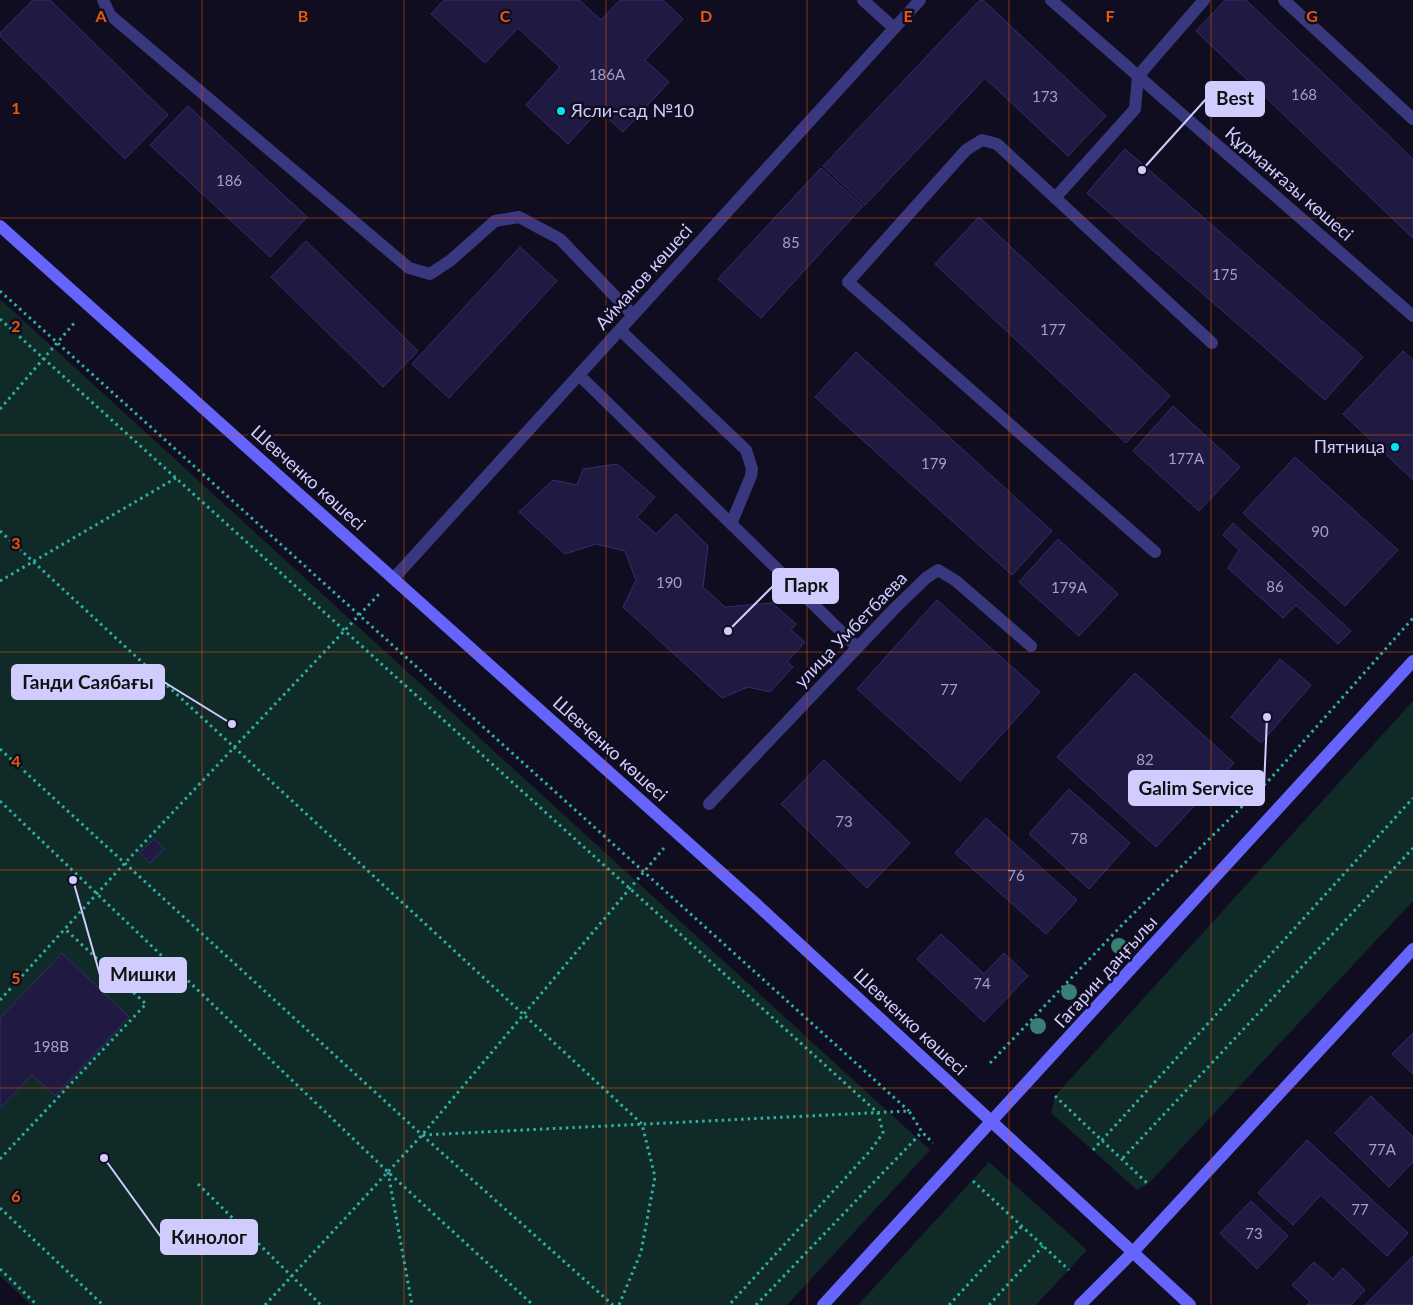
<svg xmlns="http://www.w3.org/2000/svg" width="1413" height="1305" font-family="Lato,sans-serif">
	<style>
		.green { fill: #102a28 }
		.building { fill: #201941; stroke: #372c6c }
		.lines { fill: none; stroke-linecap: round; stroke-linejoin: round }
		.path { stroke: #2fb0a5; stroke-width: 3; stroke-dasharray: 2.5 4; stroke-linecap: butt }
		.lane { stroke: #39387e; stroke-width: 12 }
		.street { stroke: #39387e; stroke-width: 12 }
		.secondary { stroke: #6565fd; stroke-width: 12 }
		.tree { fill: #397f74 }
		.grid { fill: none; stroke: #e8590c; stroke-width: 1; stroke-opacity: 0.55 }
		.poi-dot { fill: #03e2f4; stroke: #100d20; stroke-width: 2 }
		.labels { text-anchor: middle; stroke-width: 5; stroke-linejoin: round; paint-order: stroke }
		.number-label { font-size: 15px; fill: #a59fcf }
		.poi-label { font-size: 18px; fill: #d1ccfe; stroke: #100d20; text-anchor: start }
		.street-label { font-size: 18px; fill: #d1ccfe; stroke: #100d20 }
		.grid-label { font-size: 16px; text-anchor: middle; font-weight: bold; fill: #e8590c; stroke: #100d20; stroke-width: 5; stroke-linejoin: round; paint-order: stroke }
		.leader { fill: none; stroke: #d1ccfe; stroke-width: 2 }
		.callout-dot { fill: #d1ccfe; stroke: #100d20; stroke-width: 2 }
		.callout { fill: #d1ccfe; stroke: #d1ccfe; stroke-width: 2 }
		.callout-label { font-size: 19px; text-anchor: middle; font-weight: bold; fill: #111 }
	</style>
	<rect width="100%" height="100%" fill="#100d20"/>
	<path class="green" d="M0 299 930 1150 787 1305H31L0 1276Z
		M1413 701V901L1148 1184 1137 1190 1051 1113 1055 1096Z
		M989 1162 1087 1250 1036 1305H858Z"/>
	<path class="building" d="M33 0H50L168 115 125 159 0 36V33Z
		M444 0H579L601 20 620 0H663L683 19 645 60 669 82 623 132 599 110 568 144 526 105 560 67 518 28 485 63 431 14Z
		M980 0H983L1106 116 1068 156 985 78 865 205 823 166Z
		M1225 0H1246L1413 159V238L1196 31Z
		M188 106 307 217 270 257 150 145Z
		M1125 149 1363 357 1325 400 1087 193Z
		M821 168 863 206 761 318 718 279Z
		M979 217 1170 396 1126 443 935 264Z
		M306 241 418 351 383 387 271 277Z
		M520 247 557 281 449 398 412 364Z
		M1403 351 1413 360V480L1343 414Z
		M856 352 1052 531 1012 575 815 397Z
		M1173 406 1240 467 1199 511 1133 451Z
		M1295 457 1398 550 1345 606 1243 513Z
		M617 464 655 497 637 517 656 534 676 514 708 546 703 587 725 607 772 603 796 624 791 630 805 642 787 662 793 667 770 692 748 687 722 698 623 607 636 580 625 551 596 544 565 554 519 512 553 480 577 485 583 469Z
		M1233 523 1351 631 1338 644 1296 605 1283 618 1228 568 1239 550 1223 535Z
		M1058 539 1118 594 1079 636 1019 582Z
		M937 600 1040 692 960 781 857 689Z
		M1280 659 1311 685 1261 743 1231 717Z
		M1135 673 1234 763 1156 847 1057 757Z
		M824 760 910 843 867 888 781 804Z
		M1069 789 1130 843 1089 889 1029 834Z
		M986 818 1077 900 1046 934 955 853Z
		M154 839 164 849 150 863 140 853Z
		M941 934 984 974 1004 953 1028 976 984 1022 917 959Z
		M62 953 129 1017 55 1096 32 1075 0 1108V1018Z
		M1413 1033V1074L1392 1054Z
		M1371 1096 1413 1137V1162L1389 1187 1335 1133Z
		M1307 1140 1408 1233 1387 1256 1321 1195 1293 1225 1258 1193Z
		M1251 1201 1288 1236 1257 1269 1220 1233Z
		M1413 1256V1305H1365Z
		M1314 1262 1333 1279 1343 1268 1365 1290 1351 1305H1307L1310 1302 1292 1285Z"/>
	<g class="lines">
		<path class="path" d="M0 291 909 1111
			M0 319 878 1113 883 1133 870 1151 729 1305
			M0 409 76 321
			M0 531 642 1124 655 1177 641 1252 619 1305
			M0 581 176 478
			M0 749 422 1135 613 1305
			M0 801 388 1172 533 1305
			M0 1000 124 864 380 593
			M990 1063 1123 924 1271 778 1413 618
			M1055 1096 1148 1184
			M423 1135 909 1111 922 1132 933 1143
			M1093 1150 1413 798
			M1123 1158 1413 848
			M0 1159 146 1004 65 929
			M388 1172 412 1305
			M973 1181 1069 1270
			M198 1184 321 1305
			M0 1208 103 1305
			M0 1269 37 1305
			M265 1305 422 1135 664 848
			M756 1305 922 1132
			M949 1305 1022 1226
			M989 1305 1043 1246"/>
		<path class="lane" d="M103 0 110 15 409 268 430 274 451 260 495 221 519 217 560 239 633 315
			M863 0 894 28
			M1284 0 1413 119
			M1055 198 1135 109 1138 76 1204 0
			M1155 552 848 282 966 150 982 140 997 144 1212 343"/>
		<path class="street" d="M1051 0 1413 316
			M620 330 746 450 752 469 751 476 731 524
			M579 375 857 647
			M394 578 920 0
			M709 804 895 608 926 578 938 570 956 581 1031 646"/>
		<path class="secondary" d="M0 226 754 902 1190 1305
			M823 1305 1413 661
			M1080 1305 1133 1252 1413 949"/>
	</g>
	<g class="tree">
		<circle cx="1119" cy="946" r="8"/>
		<circle cx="1069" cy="992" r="8"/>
		<circle cx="1038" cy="1026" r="8"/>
	</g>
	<path class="grid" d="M202 0V1305M404 0V1305M606 0V1305M807 0V1305M1009 0V1305M1211 0V1305M0 218H1413M0 435H1413M0 652H1413M0 870H1413M0 1088H1413"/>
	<g class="poi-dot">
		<circle cx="561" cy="111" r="5"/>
		<circle cx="1395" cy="447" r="5"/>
	</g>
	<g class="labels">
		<g class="number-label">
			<text x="607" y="80">186А</text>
			<text x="1304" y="100">168</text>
			<text x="1045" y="102">173</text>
			<text x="229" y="186">186</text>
			<text x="791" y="248">85</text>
			<text x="1225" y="280">175</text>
			<text x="1053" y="335">177</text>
			<text x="1186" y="464">177А</text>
			<text x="934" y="469">179</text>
			<text x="1320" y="537">90</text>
			<text x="669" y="588">190</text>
			<text x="1275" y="592">86</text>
			<text x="1069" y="593">179А</text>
			<text x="949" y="695">77</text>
			<text x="1145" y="765">82</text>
			<text x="844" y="827">73</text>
			<text x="1079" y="844">78</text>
			<text x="1016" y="881">76</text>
			<text x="982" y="989">74</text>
			<text x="51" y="1052">198В</text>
			<text x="1382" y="1155">77А</text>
			<text x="1360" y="1215">77</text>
			<text x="1254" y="1239">73</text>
		</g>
		<g class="poi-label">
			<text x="571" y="117">Ясли-сад №10</text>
			<text x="1385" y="453" text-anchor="end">Пятница</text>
		</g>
		<g class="street-label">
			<text transform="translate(1289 184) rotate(41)" y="6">Құрманғазы көшесі</text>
			<text transform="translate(644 277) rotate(-48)" y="6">Айманов көшесі</text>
			<text transform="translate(308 478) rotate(42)" y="6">Шевченко көшесі</text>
			<text transform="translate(851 630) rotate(-46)" y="6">улица Умбетбаева</text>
			<text transform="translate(610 749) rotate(42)" y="6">Шевченко көшесі</text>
			<text transform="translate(1106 972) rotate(-48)" y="6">Гагарин даңғылы</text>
			<text transform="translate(910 1022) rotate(43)" y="6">Шевченко көшесі</text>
		</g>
	</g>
	<g class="grid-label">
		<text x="101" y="22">A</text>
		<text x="303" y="22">B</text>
		<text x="505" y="22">C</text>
		<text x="706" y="22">D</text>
		<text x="908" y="22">E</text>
		<text x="1110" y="22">F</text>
		<text x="1312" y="22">G</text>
		<text x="16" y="114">1</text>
		<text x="16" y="332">2</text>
		<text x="16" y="549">3</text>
		<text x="16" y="767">4</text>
		<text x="16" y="984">5</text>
		<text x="16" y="1202">6</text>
	</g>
	<path class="leader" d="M1142 170L1206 99M728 631L773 586M232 724L164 682M1267 717L1264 788M73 880L100 975M104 1158L161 1237"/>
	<g class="callout-dot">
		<circle cx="1142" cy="170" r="5"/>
		<circle cx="728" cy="631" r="5"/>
		<circle cx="232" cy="724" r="5"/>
		<circle cx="1267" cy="717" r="5"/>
		<circle cx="73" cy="880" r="5"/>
		<circle cx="104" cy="1158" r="5"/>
	</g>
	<g class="callout">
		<rect x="1206" y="82" width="58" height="34" rx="5"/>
		<rect x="773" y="569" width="65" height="34" rx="5"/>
		<rect x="12" y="665" width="152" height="34" rx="5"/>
		<rect x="1129" y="771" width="135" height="34" rx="5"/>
		<rect x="100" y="958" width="86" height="34" rx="5"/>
		<rect x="161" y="1220" width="96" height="34" rx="5"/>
	</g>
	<g class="callout-label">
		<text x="1235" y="105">Best</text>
		<text x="806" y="592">Парк</text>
		<text x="88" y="689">Ганди Саябағы</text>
		<text x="1196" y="795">Galim Service</text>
		<text x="143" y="981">Мишки</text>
		<text x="209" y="1244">Кинолог</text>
	</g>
</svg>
